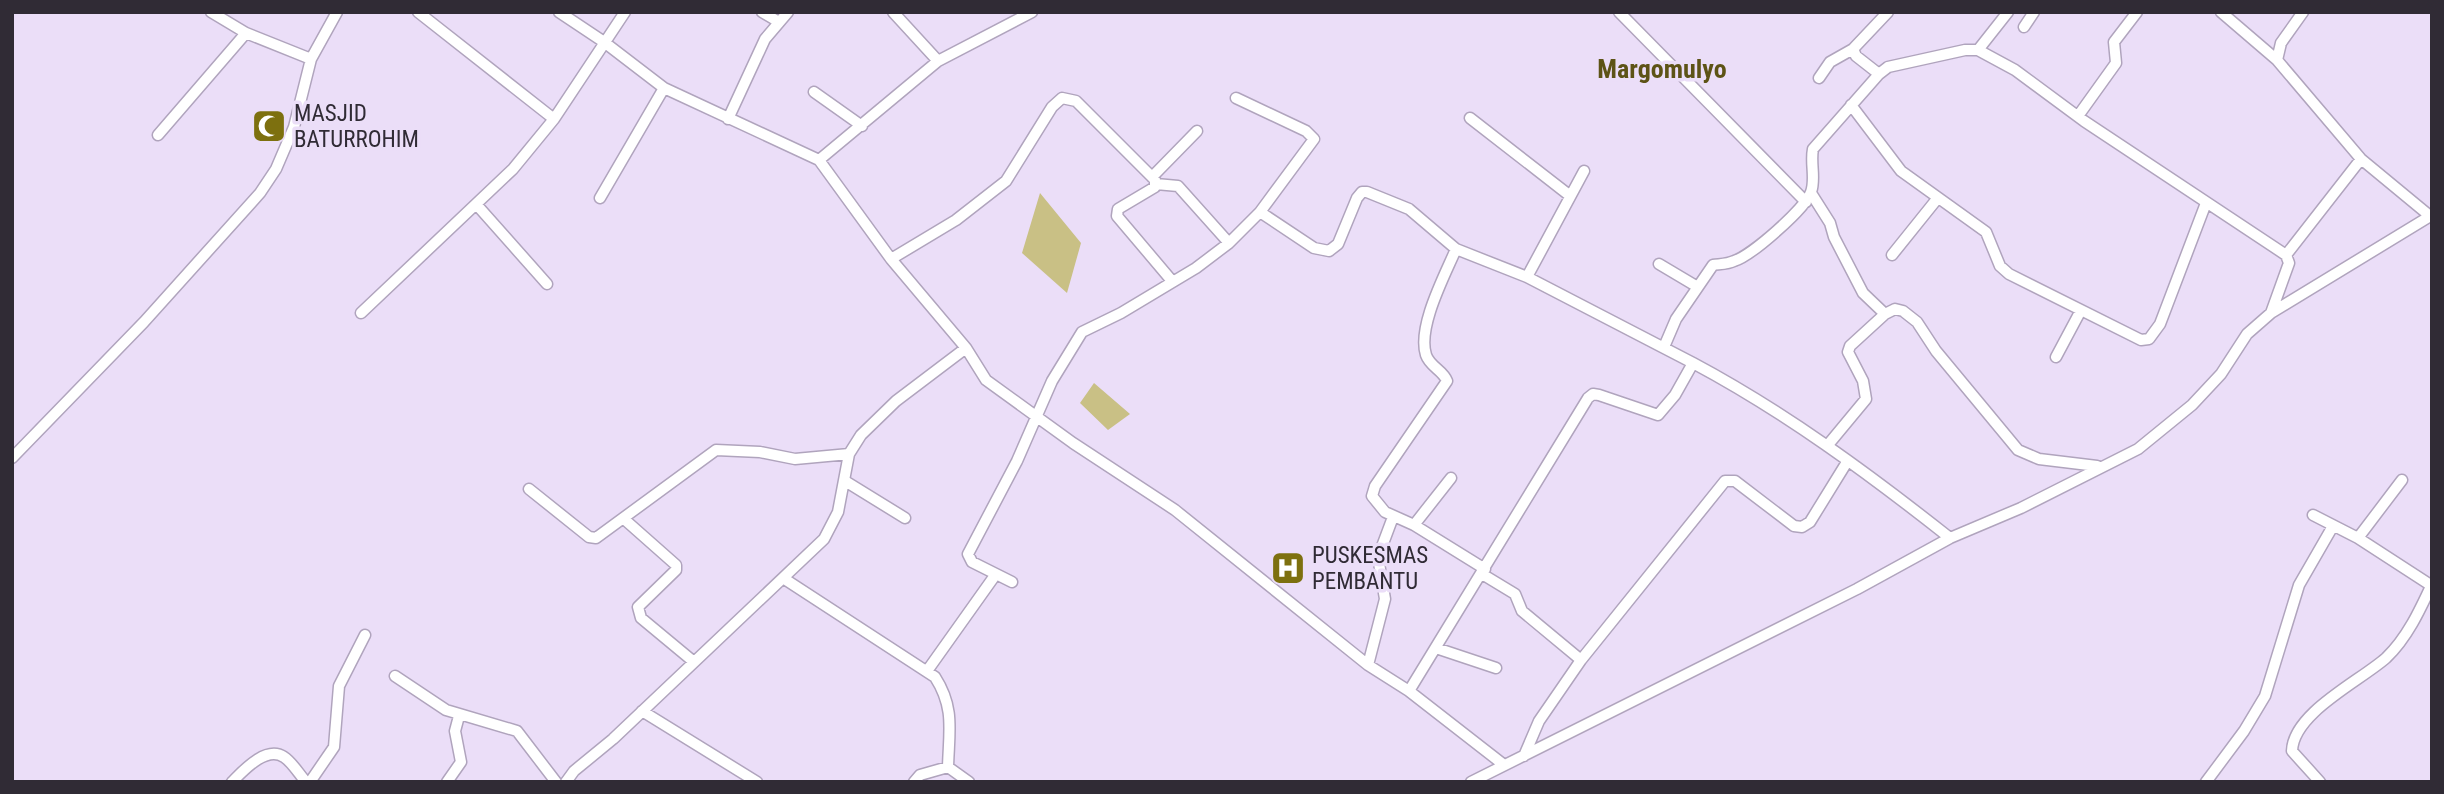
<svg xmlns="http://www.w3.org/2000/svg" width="2444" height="794" font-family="'Roboto Condensed',sans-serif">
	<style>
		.green { fill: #c9c085 }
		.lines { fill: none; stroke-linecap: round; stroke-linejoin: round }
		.minor-casing { stroke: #b0a4bd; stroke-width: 13 }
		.minor { stroke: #fff; stroke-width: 10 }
		.labels { text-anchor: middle; stroke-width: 7; stroke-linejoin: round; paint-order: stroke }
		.poi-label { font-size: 23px; fill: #302b35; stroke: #ebdef8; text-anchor: start }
		.quarter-label { font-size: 26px; font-weight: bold; fill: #5d5316; stroke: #ebdef8 }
	</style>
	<rect width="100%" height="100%" fill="#ebdef8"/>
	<path class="green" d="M1040 193 1081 243 1067 293 1022 253Z
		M1094 383 1130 414 1108 430 1080 403Z"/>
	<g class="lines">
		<g class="minor-casing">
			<path id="minor" d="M211 12 246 33 311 59
				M418 12 554 119
				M559 12 604 42 664 88 819 160 891 259 966 348 986 380 1073 443 1175 510 1368 665 1409 691 1504 765
				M762 12 779 22
				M893 12 938 61
				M1619 12 1806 202
				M2221 12 2277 60
				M2303 12 2281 43 2277 60 2361 159 2430 216
				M2024 27 2034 12
				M1853 49 1856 56 1879 74
				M1978 50 2008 12
				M1819 78 1830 62 1853 49 1888 12
				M814 92 862 126
				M1236 98 1306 131 1314 139 1260 212
				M1851 105 1901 171 1986 232 2000 266 2009 274 2141 340 2149 339 2160 324 2206 203
				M2078 116 2116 63 2114 42 2137 12
				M1470 118 1569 195
				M728 119 765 39 788 12
				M158 135 246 33
				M819 160 938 61 1032 12
				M1152 177 1197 131
				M1156 184 1178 186 1229 243
				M1811 193 1830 223 1834 237 1863 293 1885 314
				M600 198 664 88
				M476 204 547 284
				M1456 249C1445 275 1417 327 1426 355 1430 367 1443 370 1447 381L1375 486 1372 496 1385 512 1414 525 1485 569
				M1892 255 1937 199
				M2286 255 2361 159
				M891 259 956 220 1006 181 1052 107 1062 98 1076 101 1155 180V187L1118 209 1117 216 1172 281
				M1659 264 1696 286
				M1527 277 1584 171
				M361 313 513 169 554 119 625 12
				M1664 347 1676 319 1713 265C1720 264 1728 264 1734 261 1751 256 1806 208 1811 192 1816 179 1810 163 1813 149L1879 74 1888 67 1965 50H1978L2015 70 2084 121 2286 255 2289 263 2271 313
				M2056 357 2080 312
				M1693 363C1785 412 1869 474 1950 538
				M1827 446 1866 399 1863 381 1848 352 1850 346 1885 314 1895 309 1903 311 1917 322 1936 351 2018 450 2039 459 2097 466
				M12 458 144 322 260 193 276 169 294 127 311 59 337 12
				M845 481 905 518
				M529 489 589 537 596 538 716 450 760 452 795 459 849 454
				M2313 515 2358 538 2432 586
				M624 519 676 565V570L638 607 641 618 694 662
				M1414 525 1451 478
				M2358 538 2402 480
				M996 574 1012 582
				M1482 574 1515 594 1522 611 1581 660 1725 481H1735L1794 526 1802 527 1810 522 1847 462
				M783 578 935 677C955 708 949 731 948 767
				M1436 648 1496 668
				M1368 665 1385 599 1378 557 1393 517
				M927 671 996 574 972 562 968 554 1017 461 1052 381 1082 332 1121 313 1196 268 1229 243 1260 212 1314 248 1329 251 1338 244 1357 198 1362 192H1367L1409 209 1456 249 1527 277 1693 363 1675 395 1658 415 1599 395 1593 394 1588 398 1409 691
				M395 676 446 710 517 731 556 782
				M642 711 757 782
				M1524 756 1539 721 1581 660
				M232 782C243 771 266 745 284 757 292 762 299 774 306 782
				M310 782 334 747 339 686 365 635
				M447 782 461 762 455 731 459 716
				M566 782 574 771 613 739 824 539 838 512 849 454 861 435 896 401 966 348
				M914 782 920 775 948 767 969 782
				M1471 782 1857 589 1950 538 2021 508 2138 449 2192 405 2221 374 2247 334 2271 313 2432 215
				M2206 782 2244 731 2265 696 2299 585 2333 526
				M2320 782 2292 751C2293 713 2360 681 2386 658 2407 638 2420 610 2432 584"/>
		</g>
		<use href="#minor" class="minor"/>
	</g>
	<defs>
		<g id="mosque-square" transform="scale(1.75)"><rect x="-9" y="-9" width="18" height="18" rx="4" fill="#7d700f" stroke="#ebdef8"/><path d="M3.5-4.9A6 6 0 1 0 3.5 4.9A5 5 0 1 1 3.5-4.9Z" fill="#fff"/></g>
		<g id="hospital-square" transform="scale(1.75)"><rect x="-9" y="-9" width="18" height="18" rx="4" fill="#7d700f" stroke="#ebdef8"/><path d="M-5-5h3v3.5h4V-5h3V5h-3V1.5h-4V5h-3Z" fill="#fff"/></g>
	</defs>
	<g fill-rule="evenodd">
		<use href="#mosque-square" x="269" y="126"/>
		<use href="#hospital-square" x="1288" y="568"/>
	</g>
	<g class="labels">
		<g class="poi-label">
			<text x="294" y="121">MASJID<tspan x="294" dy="26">BATURROHIM</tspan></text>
			<text x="1312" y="563">PUSKESMAS<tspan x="1312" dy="26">PEMBANTU</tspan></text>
		</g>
		<g class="quarter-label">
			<text x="1662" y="78">Margomulyo</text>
		</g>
	</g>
	<rect width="2444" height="794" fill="none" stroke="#302b35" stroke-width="28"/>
</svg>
